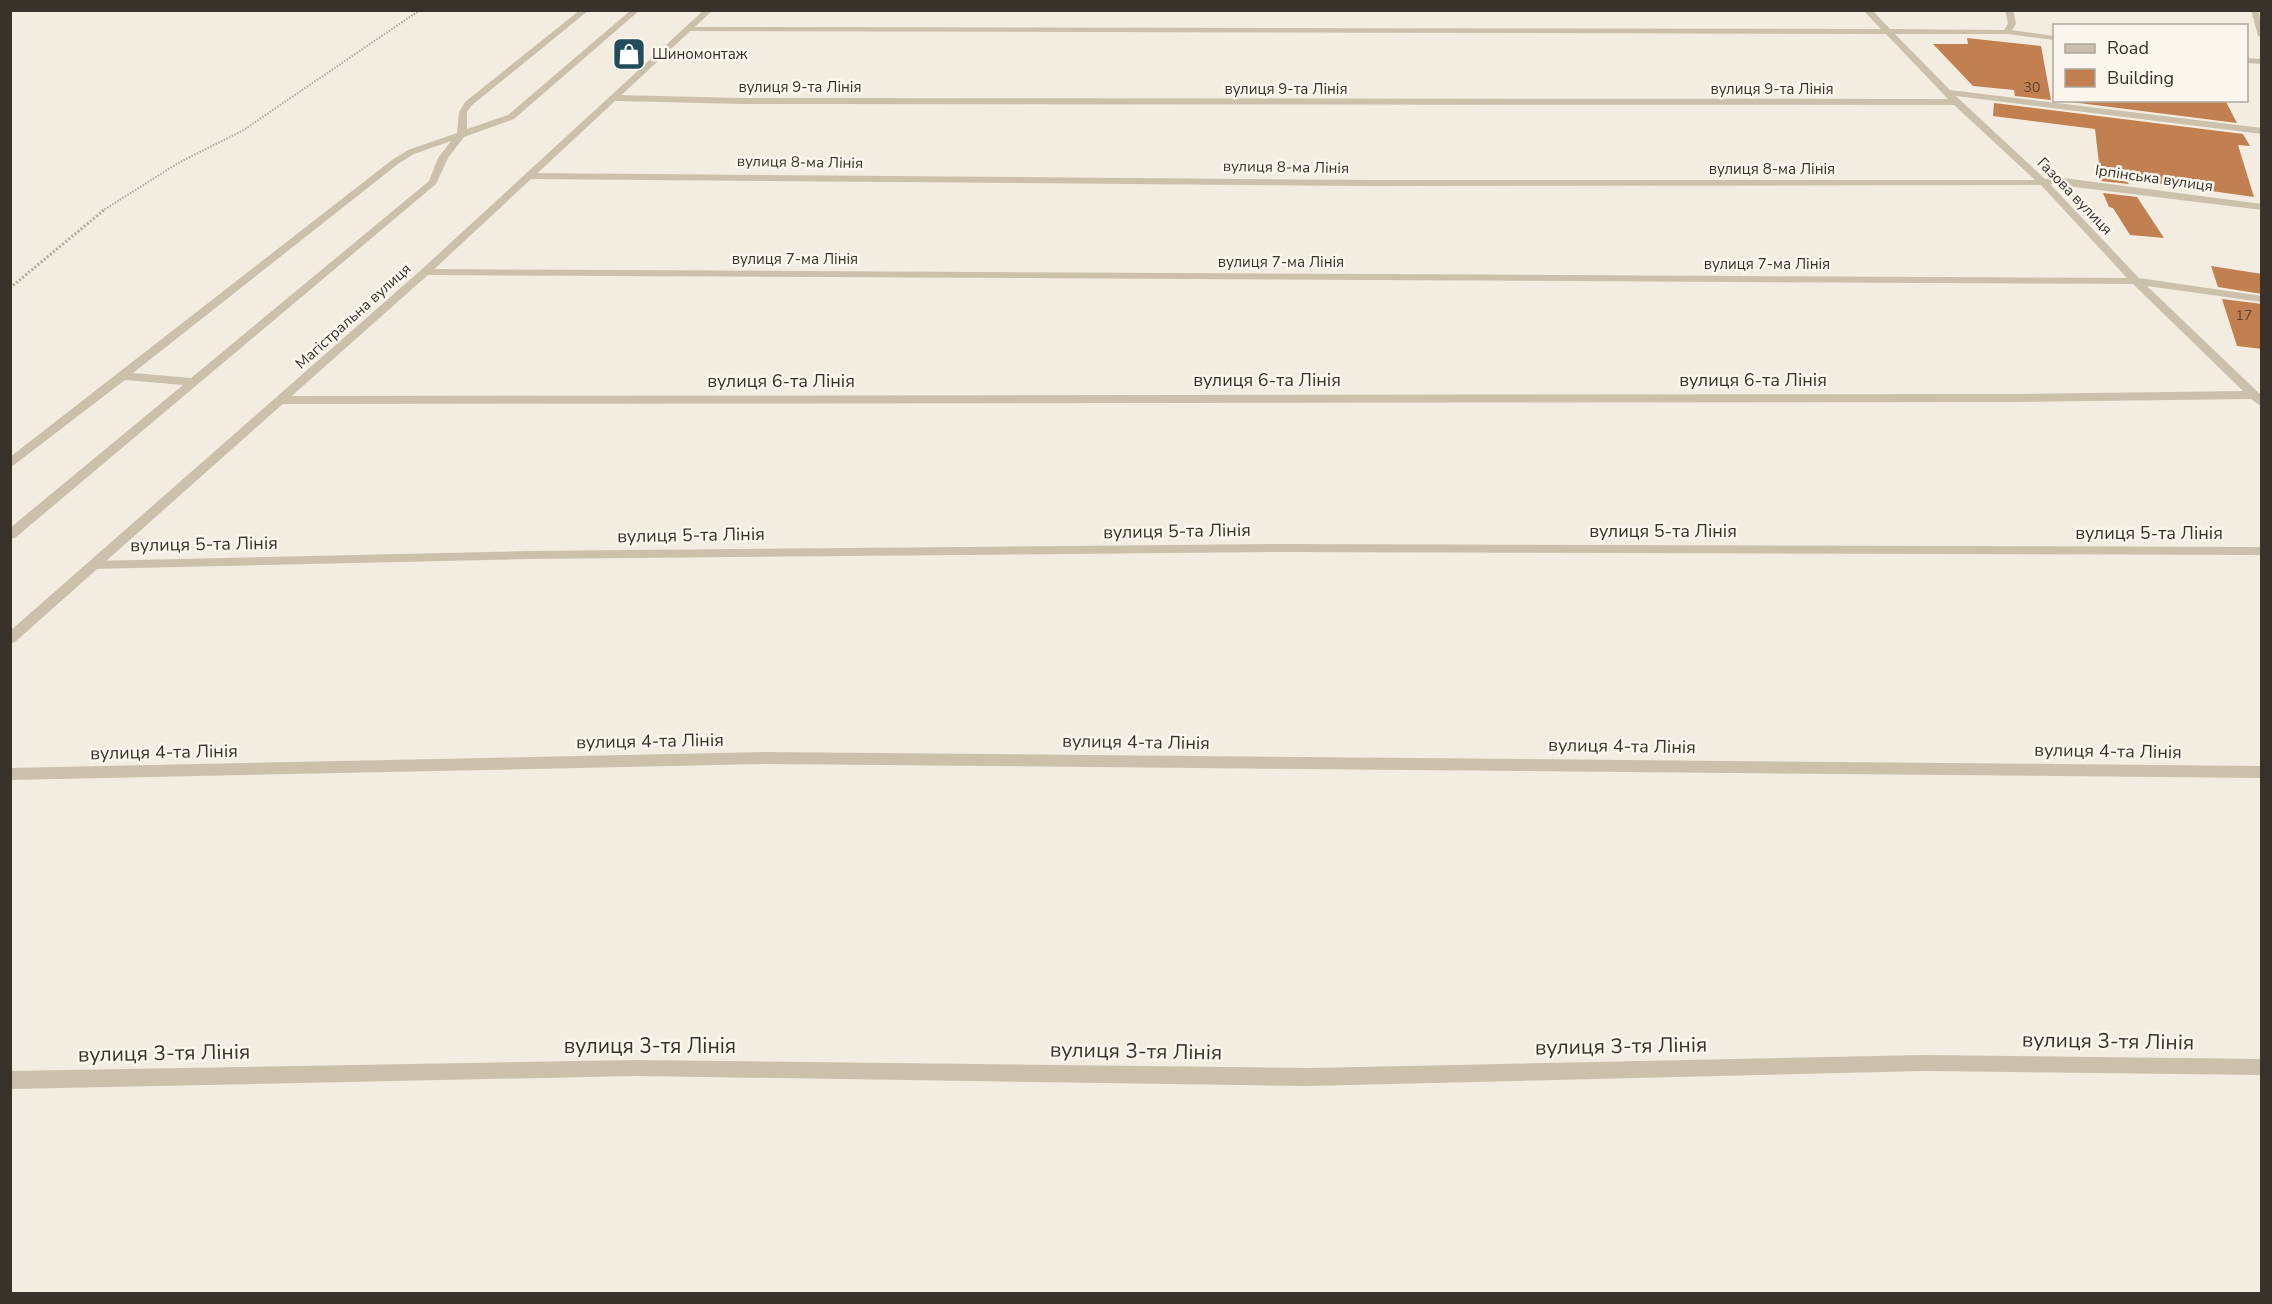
<svg xmlns="http://www.w3.org/2000/svg" width="2272" height="1304" font-family="'Nunito Sans',sans-serif">
	<style>
		.building { fill: #c27f4f }
		.lines { fill: none; stroke-linecap: round; stroke-linejoin: round }
		.path-far1 { stroke: #b7aa96; stroke-width: 2; stroke-dasharray: 1.5 1.5; stroke-linecap: butt }
		.path { stroke: #b7aa96; stroke-width: 3; stroke-dasharray: 2 2; stroke-linecap: butt }
		.service { fill: #cbc0ac; fill-rule: evenodd }
		.minor { fill: #cbc0ac; fill-rule: evenodd }
		.tertiary { fill: #cbc0ac; fill-rule: evenodd }
		.labels { text-anchor: middle; stroke-width: 5; stroke-linejoin: round; paint-order: stroke }
		.far-number-label { font-size: 14px; fill: #5b4534 }
		.far-poi-label { font-size: 15px; fill: #39322b; stroke: #faf6ed; text-anchor: start }
		.far-street-label { font-size: 15px; fill: #39322b; stroke: #faf6ed }
		.street-label { font-size: 18px; fill: #39322b; stroke: #faf6ed }
		.near-street-label { font-size: 21px; fill: #39322b; stroke: #faf6ed }
	</style>
	<rect width="100%" height="100%" fill="#f3ede1"/>
	<path class="building" d="M1967 38 2041 46 2051 100 2015 96 2014 90 1973 86 1933 44H1968Z
		M2055 100H2225L2237 123Z
		M1994 103 2243 134 2250 146 2238 145 2254 197 2125 179 2129 184 2101 181 2095 129 1993 116Z
		M2103 193 2137 197 2164 238 2130 235 2113 208 2109 207Z
		M2211 266 2262 274V294L2218 287Z
		M2222 299 2262 304V349L2237 346Z"/>
	<g class="lines">
		<path class="path-far1" d="M102 211 180 162 242 131 420 10"/>
		<path class="path" d="M10 288 104 210"/>
		<path class="service" d="M580 10H589L471 106 467 112V129L508 115 631 10H640L514 119 464 137 448 158 436 184 15 538 10 539V528L183 385 125 380 10 468V457L392 160 408 150 457 133 459 112 465 102ZM451 141 438 158 429 181 191 378 133 373 398 164 414 154Z
			M2251 10H2259L2262 38 2258 36Z"/>
		<path class="minor" d="M1863 10H1872L1890 29 2004 30 2008 24 2005 10H2013L2016 24 2012 30 2054 36V40L2007 34H1895L1950 90 2262 128V134L1956 96 2045 179 2056 177 2262 204V210L2050 184 2139 278 2262 296V302L2147 286 2262 396V407L2251 399 2019 402 281 404 275 400 281 396 2019 394 2243 391 2133 284 425 275 420 272 425 269 2127 278 2041 185 1372 186 529 179 524 176 529 173 1372 180H2035L1954 105 743 104 616 101 612 98 616 95 743 98 1948 99 1886 34 690 31 686 29 690 27 1881 29Z
			M2246 58 2262 59V64L2246 63Z
			M1282 544 2262 547V555L1282 552 527 559 92 569 85 565 92 561 527 551Z
			M766 752 2262 766V778L766 764 10 780V768Z
			M1924 1055 2262 1059V1075L1924 1071 1310 1086 636 1076 10 1089V1071L636 1060 1310 1068Z"/>
		<path class="tertiary" d="M704 10H713L429 274 15 642 10 644V631L421 270Z"/>
	</g>
	<defs>
		<g id="shop-square" transform="scale(1.725)"><rect x="-9" y="-9" width="18" height="18" rx="4" fill="#214c5a" stroke="#faf6ed"/><path d="M-5-2.5h2.3a2.7 3.5 0 0 1 5.4 0H5L5.5 6h-11ZM-1.5-2.5h3a1.5 2.3 0 0 0-3 0Z" fill="#fff"/></g>
	</defs>
	<g fill-rule="evenodd">
		<use href="#shop-square" x="629" y="54"/>
	</g>
	<g class="labels">
		<g class="far-number-label">
			<text x="2032" y="92">30</text>
			<text x="2244" y="320">17</text>
		</g>
		<g class="far-poi-label">
			<text x="652" y="59">Шиномонтаж</text>
		</g>
		<g class="far-street-label">
			<text x="800" y="92">вулиця 9-та Лінія</text>
			<text x="1286" y="94">вулиця 9-та Лінія</text>
			<text x="1772" y="94">вулиця 9-та Лінія</text>
			<text transform="translate(800 162) rotate(1)" y="5">вулиця 8-ма Лінія</text>
			<text transform="translate(1286 167) rotate(1)" y="5">вулиця 8-ма Лінія</text>
			<text x="1772" y="174">вулиця 8-ма Лінія</text>
			<text transform="translate(2154 178) rotate(8)" y="5">Ірпінська вулиця</text>
			<text transform="translate(2075 196) rotate(46)" y="5">Газова вулиця</text>
			<text x="795" y="264">вулиця 7-ма Лінія</text>
			<text x="1281" y="267">вулиця 7-ма Лінія</text>
			<text x="1767" y="269">вулиця 7-ма Лінія</text>
			<text transform="translate(353 316) rotate(-42)" y="5">Магістральна вулиця</text>
		</g>
		<g class="street-label">
			<text x="1267" y="386">вулиця 6-та Лінія</text>
			<text x="1753" y="386">вулиця 6-та Лінія</text>
			<text x="781" y="387">вулиця 6-та Лінія</text>
			<text transform="translate(1177 531) rotate(-1)" y="6">вулиця 5-та Лінія</text>
			<text x="1663" y="537">вулиця 5-та Лінія</text>
			<text x="2149" y="539">вулиця 5-та Лінія</text>
			<text transform="translate(691 535) rotate(-1)" y="6">вулиця 5-та Лінія</text>
			<text transform="translate(204 544) rotate(-1)" y="6">вулиця 5-та Лінія</text>
			<text transform="translate(650 741) rotate(-1)" y="6">вулиця 4-та Лінія</text>
			<text transform="translate(1136 742) rotate(1)" y="6">вулиця 4-та Лінія</text>
			<text transform="translate(1622 746) rotate(1)" y="6">вулиця 4-та Лінія</text>
			<text transform="translate(2108 751) rotate(1)" y="6">вулиця 4-та Лінія</text>
			<text transform="translate(164 752) rotate(-1)" y="6">вулиця 4-та Лінія</text>
		</g>
		<g class="near-street-label">
			<text transform="translate(2108 1041) rotate(1)" y="7">вулиця 3-тя Лінія</text>
			<text x="650" y="1053">вулиця 3-тя Лінія</text>
			<text transform="translate(1621 1046) rotate(-1)" y="7">вулиця 3-тя Лінія</text>
			<text transform="translate(1136 1051) rotate(1)" y="7">вулиця 3-тя Лінія</text>
			<text transform="translate(164 1053) rotate(-1)" y="7">вулиця 3-тя Лінія</text>
		</g>
	</g>
	<rect width="2272" height="1304" fill="none" stroke="#39322b" stroke-width="24"/>
	<rect x="2053" y="24" width="195" height="78" fill="#faf6ed" stroke="#ada89f" stroke-width="1.5"/>
	<rect x="2065" y="44" width="30" height="9" fill="#cbc0ac" stroke="#ada89f" stroke-width="1.5"/>
	<text x="2107" y="54" font-size="18" fill="#39322b">Road</text>
	<rect x="2065" y="69" width="30" height="18" fill="#c27f4f" stroke="#ada89f" stroke-width="1.5"/>
	<text x="2107" y="84" font-size="18" fill="#39322b">Building</text>
</svg>
